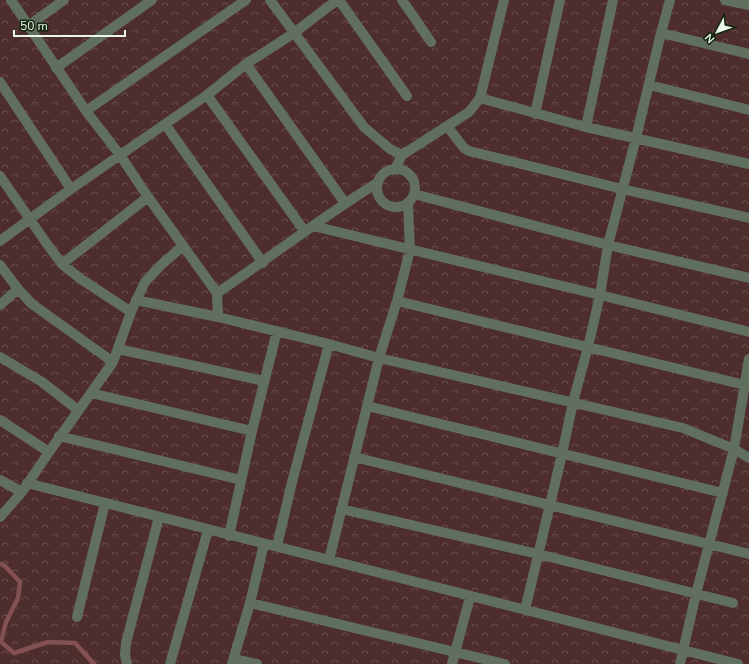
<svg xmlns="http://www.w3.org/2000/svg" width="749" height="664" font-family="'Nunito Sans',sans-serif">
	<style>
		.park { fill: url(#park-crowns) }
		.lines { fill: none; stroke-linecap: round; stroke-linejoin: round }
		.stream { stroke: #835150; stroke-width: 4.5 }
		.minor { stroke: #616f5f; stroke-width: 10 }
	</style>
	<defs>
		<pattern id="park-crowns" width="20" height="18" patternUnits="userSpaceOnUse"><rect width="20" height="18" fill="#4e2e2d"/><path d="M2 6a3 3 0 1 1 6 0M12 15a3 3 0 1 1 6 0" fill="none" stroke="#684d4b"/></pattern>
	</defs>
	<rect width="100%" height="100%" fill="#142611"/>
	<path class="park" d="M0 0H749V664H0Z"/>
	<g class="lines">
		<path class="stream" d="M0 564 4 565 20 582 18 598 6 622 1 642 14 653 48 642 75 643 94 664"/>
		<path class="minor" d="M11 0 86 111 120 155 148 197 217 293 218 317
			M270 0 364 127 390 149 402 155
			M339 0 407 96
			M402 0 431 42
			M725 0 749 5
			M28 26 64 0
			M661 33 749 54
			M246 64 345 203
			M56 68 152 0
			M0 82 71 189
			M649 85 749 110
			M207 95 305 232
			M480 98 586 127 749 164
			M86 111 246 0
			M535 114 560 0
			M165 124 263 263
			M447 126 464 148 469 151 622 189 749 218
			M586 127 613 0
			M377 188a19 19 0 1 1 38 0a19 19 0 1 1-38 0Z
			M395 169 402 155 469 112 480 98 504 0
			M0 176 47 244 62 264 81 279 131 312
			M414 194 608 245 749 278
			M313 226 600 295 749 332
			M0 241 71 189 207 95 246 64 294 33 337 0
			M62 264 148 197
			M0 265 18 289 32 304 113 362
			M217 293C271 257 322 217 377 183
			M136 300 218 317 329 344 379 358 683 428 734 449 749 458
			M397 301 745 385
			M0 305 18 289
			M118 349 264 381
			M0 357 42 382 78 410
			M91 393 252 431
			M367 406 723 493
			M0 420 49 452
			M59 436 241 480
			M354 457 749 554
			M0 480 22 492
			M27 483 738 664
			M341 509 538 554 733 603
			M0 517 22 492 49 452 113 362 131 312 145 282 162 264 183 246
			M229 536 252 431 277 331
			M277 546 292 482 329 344
			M329 560 379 358 397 301 410 250 408 203
			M250 603 505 664
			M525 610 562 454 573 402 588 347 600 295 608 245 636 138 661 33 670 0
			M77 617 105 503
			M234 659 257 664
			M127 664 125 655 126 643 159 517
			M170 664 208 530
			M232 664 250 603 264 544
			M452 664 470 597
			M680 664 696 594 734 449 749 359"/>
	</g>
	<g transform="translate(717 32) rotate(229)" stroke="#142611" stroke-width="3" paint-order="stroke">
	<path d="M0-3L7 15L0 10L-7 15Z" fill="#ebf7e9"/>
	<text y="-6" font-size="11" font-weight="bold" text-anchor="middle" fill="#ebf7e9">N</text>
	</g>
	<path d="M14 30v6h111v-6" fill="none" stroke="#ebf7e9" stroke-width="2"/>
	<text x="20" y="30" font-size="12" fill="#ebf7e9" stroke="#142611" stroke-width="3" paint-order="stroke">50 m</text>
</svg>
